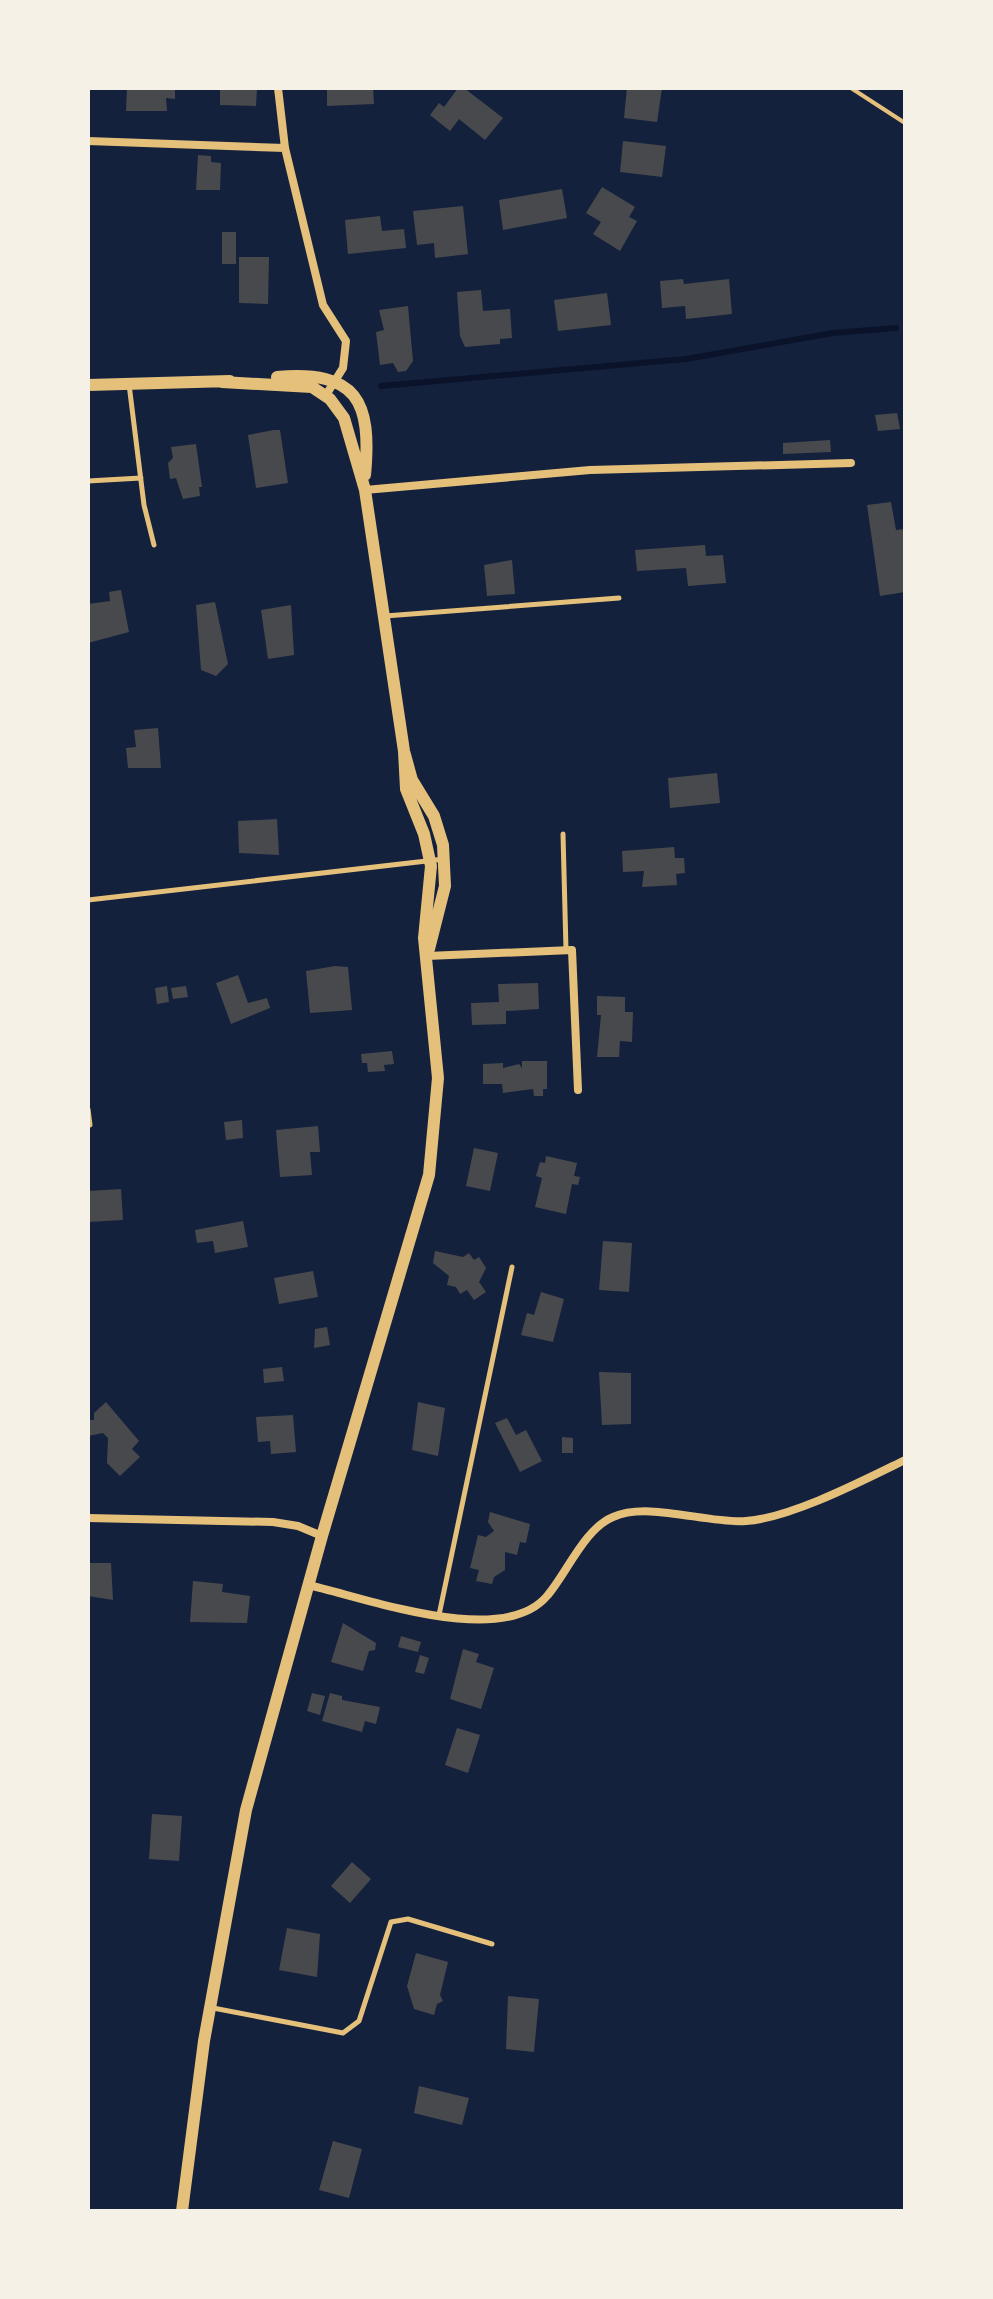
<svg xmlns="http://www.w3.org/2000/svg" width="993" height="2299" font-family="Jost,sans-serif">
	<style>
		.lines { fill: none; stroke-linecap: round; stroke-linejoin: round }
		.stream { stroke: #0b132b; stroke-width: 6 }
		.building { fill: #48494c }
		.path { stroke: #e5c07b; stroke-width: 4 }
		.service { stroke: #e5c07b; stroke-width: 5 }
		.minor { stroke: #e5c07b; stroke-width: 8 }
		.tertiary { stroke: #e5c07b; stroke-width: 12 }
	</style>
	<rect width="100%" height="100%" fill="#14213d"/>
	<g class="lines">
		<path class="stream" d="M381 386 686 359 833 333 896 328"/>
	</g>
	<path class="building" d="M127 88H175V99L166 98 167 111H126Z
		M220 88H257L256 106 220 105Z
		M327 88H373L374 104 327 106Z
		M458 88H464L503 118 485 140 459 119 450 131 430 115 439 103 444 107Z
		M627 88H662L657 122 624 118Z
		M623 141 666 146 662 177 620 172Z
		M198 155 211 156V162L221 163 220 190H196Z
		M602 187 635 207 629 217 637 221 620 251 593 234 601 222 586 213Z
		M562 189 567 218 503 230 499 200Z
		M463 206 468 254 435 258 434 243 417 245 413 211Z
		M380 216 382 231 404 229 406 248 348 254 345 220Z
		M222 232H236V264H222Z
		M239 257H269L268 304 239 303Z
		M683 279 684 284 729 279 732 314 686 319 685 306 662 308 660 281Z
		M481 290 483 311 510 309 512 338 500 339V344L465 347 460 336 457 292Z
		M607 293 611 325 558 331 554 300Z
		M408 306 413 361 406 371 398 372 393 363 380 365 376 332 384 330 379 310Z
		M897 413 900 429 878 431 875 415Z
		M274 430H280L288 483 256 488 248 435Z
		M830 440 831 452 783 454V443Z
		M196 444 202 487H199L200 496 183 499 176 478 170 479 168 463 173 458 171 447Z
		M891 502 896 530 905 529V592L880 596 867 505Z
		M705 545 706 556 723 555 726 583 688 586 686 568 637 571 635 550Z
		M512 560 515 594 487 596 484 565Z
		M121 590 129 632 88 643V604L110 601 109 592Z
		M215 602 228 664 216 676 201 670 196 605Z
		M291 605 294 655 268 659 261 610Z
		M158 728 161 768H128L126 748 136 747 134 730Z
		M717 773 720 803 670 808 668 778Z
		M277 819 279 855 239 853 238 821Z
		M674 847 675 858H684L685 873 676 874 677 885 642 887 644 871 623 872 622 851Z
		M335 966 348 967 352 1010 310 1013 306 971Z
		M238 975 248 1003 267 998 270 1008 231 1024 216 983Z
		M538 983 539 1009 506 1011V1024L472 1025 471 1003 499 1002 498 984Z
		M167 986 169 1002 157 1004 155 988Z
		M186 986 188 997 173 999 171 988Z
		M597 996 625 997V1012H633L632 1042 620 1041 619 1057H597L601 1015H597Z
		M392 1051 394 1064 384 1065 385 1071 368 1072 367 1063H362L361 1054Z
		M522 1061H547V1089H543V1096H534L533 1089 503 1093 502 1084H483V1064L503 1063V1068L519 1064 522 1068Z
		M242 1120 243 1138 226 1140 224 1122Z
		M318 1126 320 1152H310L312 1175 280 1177 276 1130Z
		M474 1148 498 1153 490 1191 466 1186Z
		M546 1156 577 1163 574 1176 580 1177 578 1185 572 1184 566 1214 535 1207 542 1178 536 1176 540 1162 545 1163Z
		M121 1189 123 1220 88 1222V1191Z
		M243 1221 248 1247 215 1253 213 1241 197 1243 195 1230Z
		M603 1241 632 1243 629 1292 599 1290Z
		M435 1251 463 1257 469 1253 474 1260 479 1257 486 1268 479 1282 486 1292 474 1300 467 1290 460 1294 456 1287 447 1285 449 1276 433 1263Z
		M313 1271 318 1297 279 1304 274 1278Z
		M541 1292 564 1299 553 1342 521 1335 527 1313 534 1315Z
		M327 1327 330 1345 314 1348 315 1329Z
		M282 1367 284 1381 264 1383 263 1369Z
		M599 1372 631 1373V1424L602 1425Z
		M106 1402 139 1441 132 1449 140 1457 120 1476 107 1463 108 1438 103 1433 88 1436V1420H94V1413Z
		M418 1402 445 1408 438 1456 412 1450Z
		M293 1415 296 1452 271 1454 270 1441 258 1442 256 1417Z
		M507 1418 516 1435 526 1430 542 1461 520 1472 495 1423Z
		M562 1437 573 1438V1453H562Z
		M490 1512 530 1524 526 1543 520 1542 517 1555 505 1552V1570L494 1577 492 1584 476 1581 479 1570 470 1568 478 1535 486 1537 494 1531 488 1522Z
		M88 1563H111L113 1600 88 1596Z
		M193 1581 223 1584 222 1592 250 1596 247 1623 190 1622Z
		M343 1623 376 1643 375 1650 369 1651 363 1671 331 1662Z
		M401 1636 421 1642 418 1652 398 1647Z
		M463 1649 479 1654 476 1662 494 1668 481 1709 450 1699Z
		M420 1655 429 1658 424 1674 415 1672Z
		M312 1693 325 1696 320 1715 307 1711Z
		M330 1693 342 1696V1700L380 1707 376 1724 365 1721 362 1732 322 1721Z
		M457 1728 480 1735 468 1773 445 1765Z
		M152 1814 182 1816 179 1861 149 1859Z
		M352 1862 371 1879 350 1903 331 1886Z
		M287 1928 320 1934 317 1977 279 1970Z
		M416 1953 448 1962 440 1995 443 2001 437 2004 434 2015 414 2009 407 1986Z
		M508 1996 539 1999 534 2052 506 2049Z
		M419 2086 469 2098 462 2125 414 2113Z
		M333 2141 362 2149 349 2198 319 2190Z"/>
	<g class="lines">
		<path class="path" d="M851 88 905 123"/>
		<path class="service" d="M129 384 144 505 154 545
			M88 481 141 478
			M385 616 619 598
			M563 834 566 950
			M88 900 444 859
			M88 1109 90 1125
			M439 1615 512 1267
			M213 2008 343 2033 359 2021 391 1922 408 1919 492 1944"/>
		<path class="minor" d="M278 88 285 148 323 305 346 341 343 368 326 395
			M88 141 285 148
			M365 490 590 470 851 463
			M427 956 572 950 578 1090
			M88 1518 273 1522 298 1526 322 1536
			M308 1585C367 1598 502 1649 547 1596 567 1573 584 1529 613 1517 648 1501 707 1524 746 1521 791 1518 864 1480 905 1460"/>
		<path class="tertiary" d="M277 377C357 370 372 401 365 475
			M222 382 312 387 330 399 344 418 365 490 404 751 412 780 434 816 443 845 445 886 429 949
			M88 385 230 381
			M182 2211 204 2041 246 1810 322 1536 429 1175 438 1078 424 938 431 866 424 834 406 789 404 751"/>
	</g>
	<rect width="993" height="2299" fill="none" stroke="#f6f1e7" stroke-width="180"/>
</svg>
